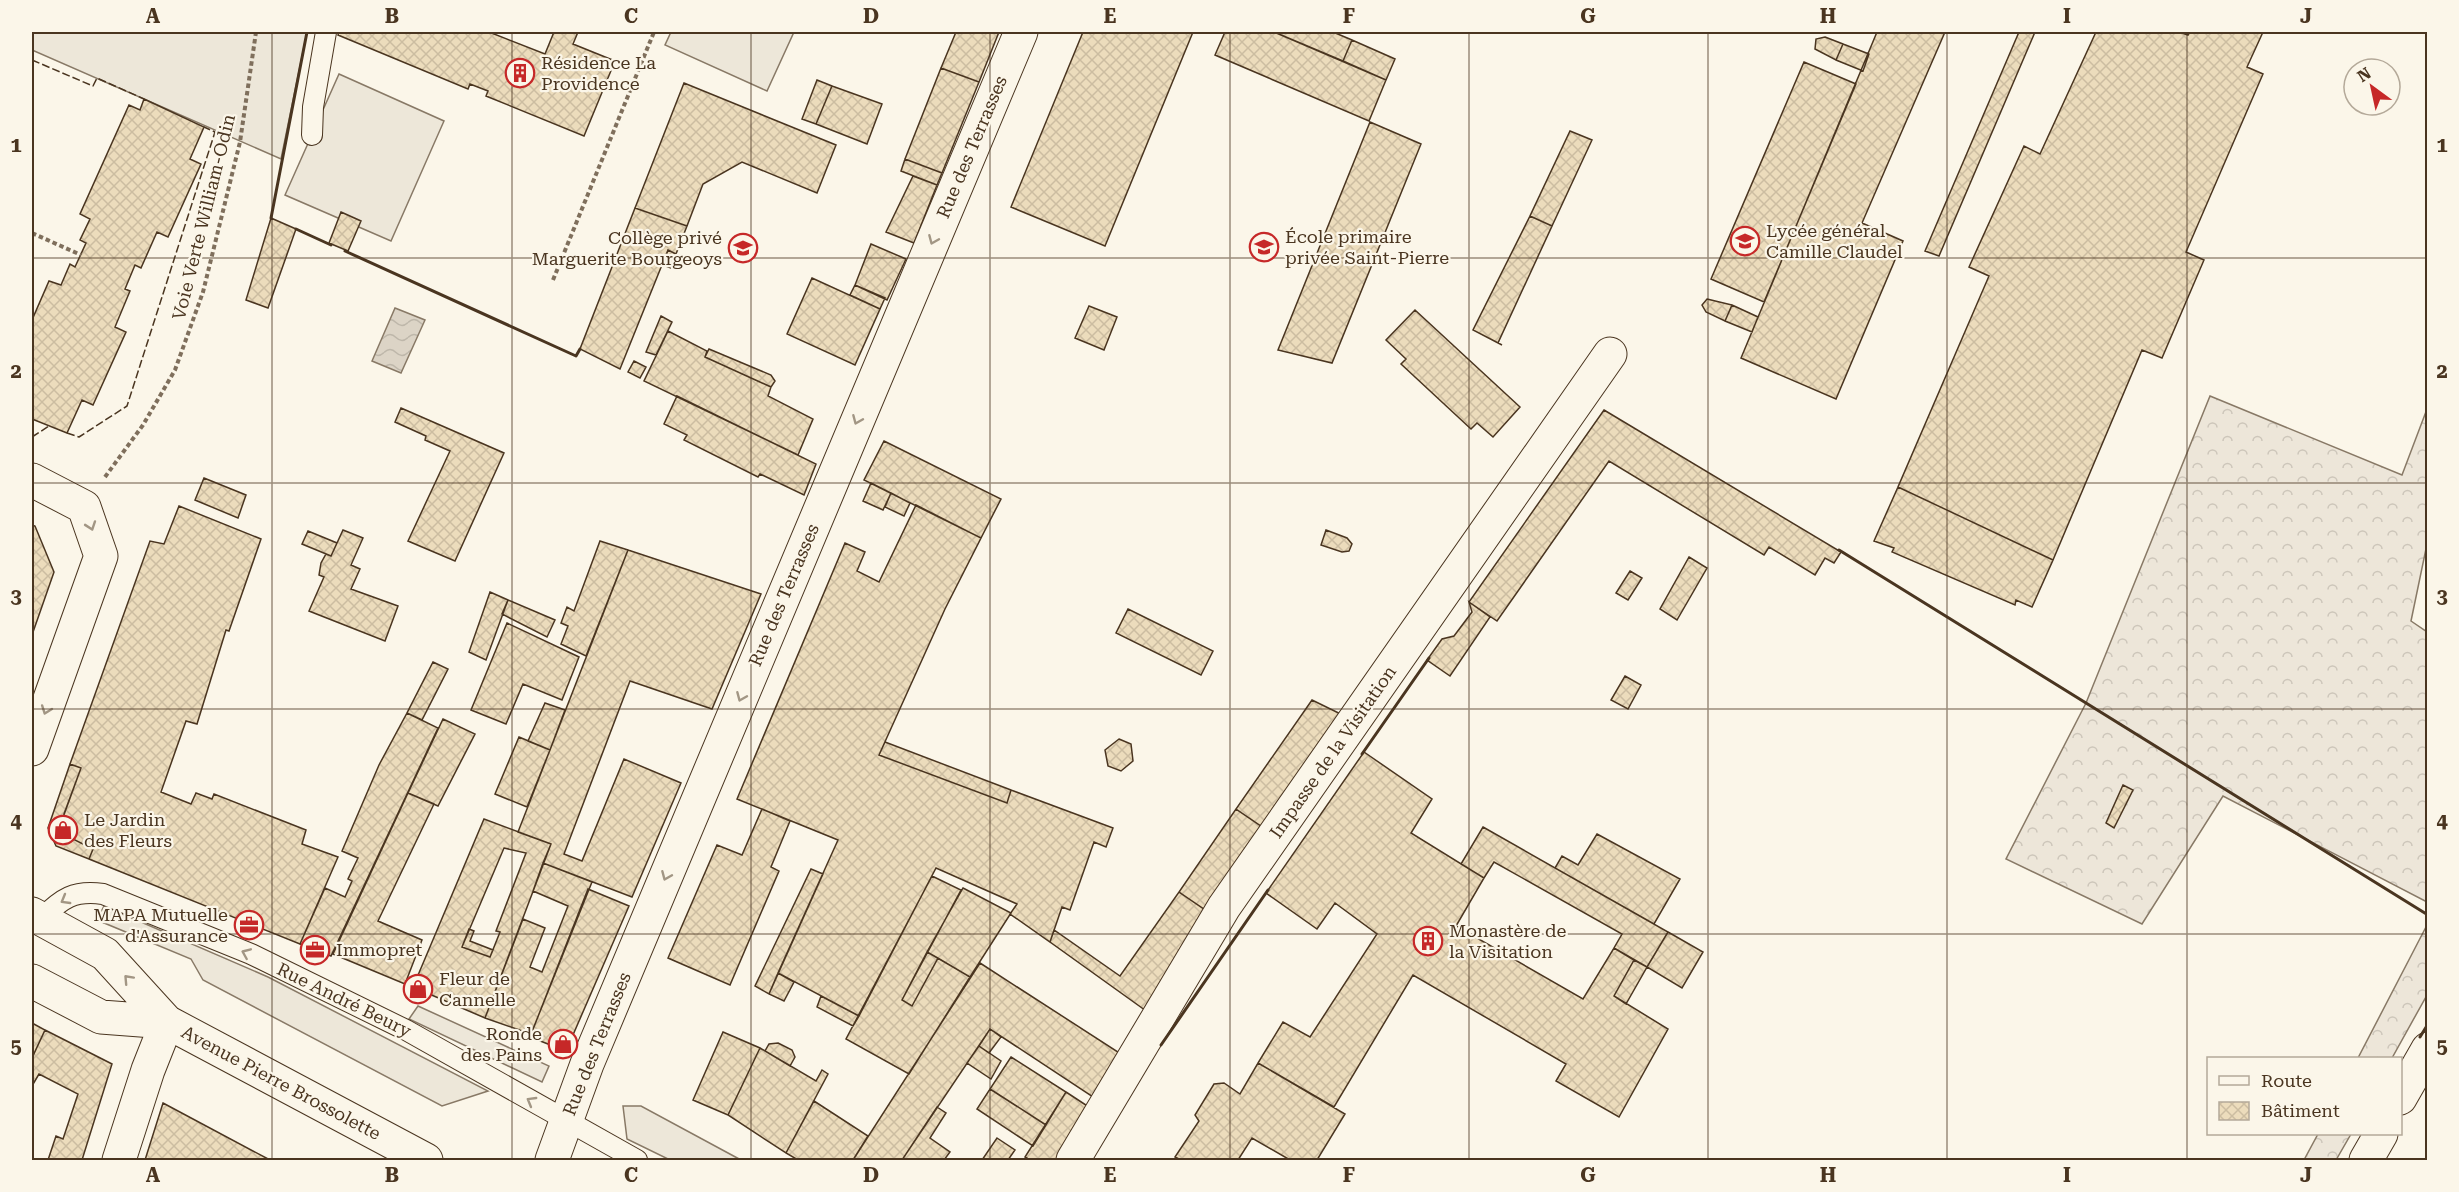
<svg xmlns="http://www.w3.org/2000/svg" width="2459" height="1192" font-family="'Roboto Serif',serif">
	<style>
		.forest { fill: url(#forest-crowns); stroke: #887966; stroke-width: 1.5 }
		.parking { fill: #ede7d9; stroke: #887966; stroke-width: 1.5 }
		.water { fill: url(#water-waves); stroke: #887966; stroke-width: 1.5 }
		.building { fill: url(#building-cross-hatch); stroke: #4a3520; stroke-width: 1.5; fill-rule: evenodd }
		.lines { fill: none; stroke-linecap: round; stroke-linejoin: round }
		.lane-casing { stroke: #4a3520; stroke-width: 22 }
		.street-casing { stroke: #4a3520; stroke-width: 35 }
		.secondary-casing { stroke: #4a3520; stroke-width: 35 }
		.path { stroke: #7f6f5c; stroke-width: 4; stroke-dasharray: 4.5 3; stroke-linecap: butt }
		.lane { stroke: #fbf6e9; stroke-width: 20 }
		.street { stroke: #fbf6e9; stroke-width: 33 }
		.secondary { stroke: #fbf6e9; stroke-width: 33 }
		.fence { stroke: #4a3520; stroke-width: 1.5; stroke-dasharray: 8 3; stroke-linecap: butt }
		.wall { stroke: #4a3520; stroke-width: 3 }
		.oneway { stroke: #a29684 }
		.grid { fill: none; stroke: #4a3520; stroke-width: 1.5; stroke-opacity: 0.55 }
		.labels { text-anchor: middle; stroke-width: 4.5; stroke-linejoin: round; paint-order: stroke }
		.poi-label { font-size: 18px; fill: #4a3520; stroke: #fbf6e9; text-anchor: start }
		.street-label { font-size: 18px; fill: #4a3520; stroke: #fbf6e9 }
		.neatline { fill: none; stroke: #4a3520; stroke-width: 2 }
		.grid-label { font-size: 20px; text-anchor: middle; font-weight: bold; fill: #4a3520 }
	</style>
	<defs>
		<pattern id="forest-crowns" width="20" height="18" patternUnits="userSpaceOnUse" patternTransform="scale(1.5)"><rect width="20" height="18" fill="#ede6d9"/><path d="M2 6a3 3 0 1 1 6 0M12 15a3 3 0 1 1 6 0" fill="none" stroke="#cdc6ba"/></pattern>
		<pattern id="water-waves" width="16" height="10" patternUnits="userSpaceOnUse" patternTransform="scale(1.5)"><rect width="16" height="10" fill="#dcd4c6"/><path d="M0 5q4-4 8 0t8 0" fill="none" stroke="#beb7aa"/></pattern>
		<pattern id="building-cross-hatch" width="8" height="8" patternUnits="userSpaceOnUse" patternTransform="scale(1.5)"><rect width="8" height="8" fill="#ecdcbc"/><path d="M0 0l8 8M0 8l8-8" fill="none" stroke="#ccbda1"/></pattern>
	</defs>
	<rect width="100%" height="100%" fill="#fbf6e9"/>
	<path class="forest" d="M2210 396 2402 475 2427 409V544L2411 621 2427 632V902L2223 796 2142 924 2006 859 2086 703Z
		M2427 925V995L2392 1058H2358Z
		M2318 1134H2351L2336 1160H2304Z"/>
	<path class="parking" d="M32 32H307L281 159 32 50Z
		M671 32H794L767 91 665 45Z
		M339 74 444 121 391 241 285 195Z
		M104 906 268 977 488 1091 442 1106 203 980 191 959 97 920Z
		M418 1006 549 1066 542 1082 409 1019Z
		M623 1106H641L741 1160H670L627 1139Z"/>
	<path class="water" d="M395 308 425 320 401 373 372 361Z"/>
	<path class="building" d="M339 32H489L545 54 554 32H578L573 44 615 61 584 136 486 96 488 91 470 84 468 89 338 35Z
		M956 32H999L979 82 941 68Z
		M1083 32H1193L1105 246 1011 207Z
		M1225 32H1274L1386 80 1369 121 1215 55Z
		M1274 32H1333L1352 40 1343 61Z
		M1877 32H1945L1862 223 1903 241 1836 399 1741 358Z
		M2019 32H2035L1939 256 1925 251Z
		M2096 32H2179L2188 35 2190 32H2263L2247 67 2263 74 2186 252 2204 260 2162 358 2142 350 2053 560 1898 487 1989 276 1969 267 2024 146 2040 154Z
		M1825 37 1843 44 1836 60 1815 49 1816 39Z
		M1352 40 1395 59 1386 80 1343 61Z
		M1843 44 1869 54 1863 71 1836 60Z
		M1804 62 1856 84 1764 302 1711 279Z
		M941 68 979 82 942 173 905 159Z
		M817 80 832 86 816 124 802 119Z
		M684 83 836 145 817 193 742 162 703 184 687 226 635 208Z
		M832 86 882 104 867 144 816 124Z
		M144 99 204 127 190 159 201 164 168 237 157 232 141 268 135 265 125 289 130 291 115 327 126 332 93 405 82 400 67 433 32 419V320L49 281 61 285 70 264 75 267 86 243 80 240 90 219 80 214 129 105 140 110Z
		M1370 122 1421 144 1332 363 1278 350Z
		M1570 131 1592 140 1552 226 1530 216Z
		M905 159 942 173 937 185 901 171Z
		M913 176 937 185 914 243 886 232Z
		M635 208 687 226 676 254 668 250 620 369 580 349Z
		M341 212 361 221 348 251 329 243Z
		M1530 216 1552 226 1498 343 1502 345 1473 330Z
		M271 218 296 229 268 308 246 300Z
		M871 244 906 259 887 300 855 285Z
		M668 250 676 254 671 268 663 265Z
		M812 278 880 309 855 365 787 334Z
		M855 285 885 298 880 309 850 295Z
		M1707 299 1732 305 1725 321 1706 312 1702 305Z
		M1732 305 1758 317 1752 332 1725 321Z
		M1089 306 1117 317 1104 350 1075 338Z
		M1415 310 1520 407 1493 437 1477 423 1471 429 1401 364 1406 359 1386 340Z
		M661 316 672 322 656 355 646 352Z
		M668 331 707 351 705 357 771 387 768 396 813 419 798 455 644 381Z
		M709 349 771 375 775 381 771 387 705 357Z
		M634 361 646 367 640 378 628 372Z
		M677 396 816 464 804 495 760 474 758 477 684 440 687 435 664 424Z
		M401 408 504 453 455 561 408 541 450 451 425 440 426 436 395 422Z
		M1604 410 1841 552 1834 563 1825 558 1815 575 1769 547 1764 555 1609 461 1497 621 1469 602Z
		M884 441 1001 499 981 538 864 480Z
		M204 478 246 495 238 518 195 500Z
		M871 483 891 493 883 510 863 501Z
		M1898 487 2053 560 2032 607 2016 600 2015 605 1892 552 1894 548 1874 541Z
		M891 493 910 503 904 516 885 507Z
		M916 505 981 538 945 609 879 755 1007 803 1011 790 1113 828 1106 847 1094 842 1070 910 1062 907 1050 942 1010 914 1017 904 936 868 859 1016 778 973 838 840 737 799 845 543 865 552 857 571 879 582Z
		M179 506 261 539 229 631 226 630 197 724 186 721 161 792 191 804 196 793 212 799 214 794 306 830 302 844 338 857 300 944 89 859 93 849 65 835 63 830 64 814 81 768 70 764 150 541 164 544Z
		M32 525 35 526 54 572 32 635Z
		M343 530 363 538 351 565 360 569 351 589 398 606 385 641 309 611 324 577 319 575 321 563 326 554 331 556Z
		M1326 530 1347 538 1352 544 1349 551 1342 552 1321 545Z
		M308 531 337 543 331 556 302 544Z
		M600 541 628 550 586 656 561 644 568 626 561 623 567 607 574 611Z
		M628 550 761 594 712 709 630 681 564 854 582 861 624 759 681 783 632 897 543 863 551 844 518 832Z
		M1689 557 1707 568 1677 620 1660 609Z
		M1630 571 1642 578 1628 600 1616 593Z
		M490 592 508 600 486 660 469 652Z
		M508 600 555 620 547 637 502 614Z
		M1469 602 1490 617 1450 676 1427 660 1442 639 1454 636 1472 612Z
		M1128 609 1213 651 1201 675 1116 633Z
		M507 623 579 657 562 700 523 684 506 724 471 710Z
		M433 662 448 669 422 720 407 713Z
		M1625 676 1641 685 1628 709 1611 700Z
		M1312 700 1351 719 1271 833 1236 809Z
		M545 703 565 710 550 750 528 741Z
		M407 713 438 728 331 956 300 944 325 888 345 897 352 881 348 879 358 858 342 851 379 765Z
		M443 719 475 734 438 806 408 793Z
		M519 737 550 750 527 807 495 794Z
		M1119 739 1131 744 1133 761 1121 771 1108 766 1105 750Z
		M885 742 1011 790 1007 803 879 755Z
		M1364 752 1432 799 1411 833 1484 878 1456 926 1583 999 1614 948 1634 960 1614 996 1668 1029 1619 1117 1556 1081 1566 1064 1413 975 1334 1107 1258 1063 1283 1022 1310 1037 1377 934 1335 903 1317 929 1266 893Z
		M70 764 81 768 61 823 65 835 93 849 89 859 56 846 48 828Z
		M2123 785 2133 790 2114 828 2106 823Z
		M408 793 434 804 378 921 422 940 405 984 333 954Z
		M762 809 790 821 771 867 779 871 730 985 668 958 717 845 742 855Z
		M1236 809 1271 833 1214 916 1179 892Z
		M484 819 551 844 485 1018 413 987ZM504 848 526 853 496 931 500 932 490 957 462 947Z
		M1483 827 1668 932 1647 967 1614 948 1622 934 1494 862 1484 878 1461 864Z
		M1597 834 1680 879 1654 924 1555 868 1562 856 1578 865Z
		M543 863 592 882 531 1034 485 1018 523 919 545 928 530 967 542 972 568 906 533 891Z
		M811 869 823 874 769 994 755 986Z
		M932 876 961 890 902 1000 912 1006 938 958 970 977 909 1074 846 1039Z
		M963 888 1011 913 970 977 927 952Z
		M588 889 629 906 566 1051 530 1037Z
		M1179 892 1214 916 1149 1013 1050 942 1054 930 1120 976Z
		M469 929 474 931 470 941 493 950 490 957 462 947Z
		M1668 932 1703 952 1682 988 1647 967Z
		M927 952 938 958 912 1006 902 1000Z
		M1634 960 1647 967 1626 1004 1614 996Z
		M980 963 1121 1054 1096 1099 990 1029 902 1160H853Z
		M778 973 794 982 784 1001 769 994Z
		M821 996 859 1016 853 1026 817 1007Z
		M32 1023 45 1030 32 1058Z
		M990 1029 1001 1037 989 1053 979 1046Z
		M45 1030 112 1064 82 1160H48L56 1136 63 1139 78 1094 39 1074 32 1086V1058Z
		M723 1032 760 1048 728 1115 693 1100Z
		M778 1043 792 1050 795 1057 790 1066 765 1051 769 1044Z
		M979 1046 1001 1061 991 1079 967 1063Z
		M760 1048 816 1081 822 1070 828 1074 786 1153 728 1115Z
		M1011 1057 1066 1092 1046 1125 990 1089Z
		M1258 1063 1345 1114 1317 1160H1290L1252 1138 1238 1160H1181L1175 1157 1199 1121 1195 1115 1214 1084 1224 1083 1240 1094Z
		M990 1089 1046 1125 1033 1146 977 1109Z
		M1066 1092 1092 1109 1061 1160H1030L1025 1157Z
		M814 1101 868 1136 853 1160H798L786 1153Z
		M163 1103 270 1160H145Z
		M937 1107 946 1113 930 1138 950 1152 944 1160H902Z
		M997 1138 1015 1150 1008 1160H982Z"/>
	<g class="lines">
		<g class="lane-casing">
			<path id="lane" d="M312 135 313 107 326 32
				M41 919C62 898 74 890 103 894L251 954 406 1030 637 1160"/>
		</g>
		<g class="street-casing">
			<path id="street" d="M32 480 84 507 101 556 32 749
				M2400 1098 2428 1049
				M119 1160 148 1070 167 1022
				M552 1160 587 1064 1021 32
				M1073 1160 1224 907 1610 354
				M2366 1160 2381 1134"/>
		</g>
		<g class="secondary-casing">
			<path id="secondary" d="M32 914 105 954 167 1022 426 1160
				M32 981 101 1017 167 1022"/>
		</g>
		<path class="path" d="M32 233 81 255
			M553 280 654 32
			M105 477 143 425 175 370 203 292 240 142 256 32"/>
		<use href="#lane" class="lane"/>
		<use href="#street" class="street"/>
		<use href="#secondary" class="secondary"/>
		<path class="fence" d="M32 60 93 86 97 78 144 99
			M67 433 79 437 127 406 215 132 204 127
			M32 437 49 426"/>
		<path class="wall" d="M271 218 307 32
			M296 229 331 245
			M345 251 576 356 580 349
			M1839 550 2428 915
			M1362 754 1429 658
			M2420 1037 2428 1024
			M1161 1045 1268 890"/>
	</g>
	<defs><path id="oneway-chevron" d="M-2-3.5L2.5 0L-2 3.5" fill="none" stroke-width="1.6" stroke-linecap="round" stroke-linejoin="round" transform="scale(1.5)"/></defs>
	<g class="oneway">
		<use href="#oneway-chevron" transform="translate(933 240) rotate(113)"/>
		<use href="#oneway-chevron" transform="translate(857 420) rotate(113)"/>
		<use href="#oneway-chevron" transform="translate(91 526) rotate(71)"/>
		<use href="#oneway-chevron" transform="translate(741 697) rotate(113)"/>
		<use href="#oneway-chevron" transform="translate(46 710) rotate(110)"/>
		<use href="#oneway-chevron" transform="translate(666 876) rotate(113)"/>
		<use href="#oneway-chevron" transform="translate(65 900) rotate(150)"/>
		<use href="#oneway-chevron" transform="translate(246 953) rotate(-157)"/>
		<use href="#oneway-chevron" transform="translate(128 979) rotate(-133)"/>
		<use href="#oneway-chevron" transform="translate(531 1101) rotate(-150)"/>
	</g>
	<path class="grid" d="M272 32V1160M512 32V1160M751 32V1160M990 32V1160M1230 32V1160M1469 32V1160M1708 32V1160M1947 32V1160M2187 32V1160M32 258H2428M32 483H2428M32 709H2428M32 934H2428"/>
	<defs>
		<g id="building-ring" transform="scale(1.5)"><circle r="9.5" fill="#fbf6e9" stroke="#c62828" stroke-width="1.5"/><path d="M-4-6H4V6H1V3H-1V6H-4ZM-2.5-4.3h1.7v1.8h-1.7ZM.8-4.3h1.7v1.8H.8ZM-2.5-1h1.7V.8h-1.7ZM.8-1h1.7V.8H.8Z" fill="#c62828"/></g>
		<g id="school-ring" transform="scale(1.5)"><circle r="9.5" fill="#fbf6e9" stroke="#c62828" stroke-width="1.5"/><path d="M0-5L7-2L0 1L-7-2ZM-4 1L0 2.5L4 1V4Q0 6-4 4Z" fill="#c62828"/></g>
		<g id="shop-ring" transform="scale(1.5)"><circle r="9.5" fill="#fbf6e9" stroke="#c62828" stroke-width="1.5"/><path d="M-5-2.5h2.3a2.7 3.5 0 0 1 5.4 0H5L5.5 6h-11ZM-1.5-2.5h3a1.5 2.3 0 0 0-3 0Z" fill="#c62828"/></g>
		<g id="office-ring" transform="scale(1.5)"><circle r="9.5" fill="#fbf6e9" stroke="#c62828" stroke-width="1.5"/><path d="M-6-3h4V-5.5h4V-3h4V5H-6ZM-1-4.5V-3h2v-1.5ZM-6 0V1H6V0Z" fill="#c62828"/></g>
	</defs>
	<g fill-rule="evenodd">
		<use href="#building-ring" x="520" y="73"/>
		<use href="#school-ring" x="1745" y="241"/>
		<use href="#school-ring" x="1264" y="247"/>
		<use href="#school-ring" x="743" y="248"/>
		<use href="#shop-ring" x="63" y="830"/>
		<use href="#office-ring" x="249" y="925"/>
		<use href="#building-ring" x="1428" y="941"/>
		<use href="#office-ring" x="315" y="950"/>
		<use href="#shop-ring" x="418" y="989"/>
		<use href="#shop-ring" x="563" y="1044"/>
	</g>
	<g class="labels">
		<g class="poi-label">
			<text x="541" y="69">Résidence La<tspan x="541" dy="21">Providence</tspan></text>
			<text x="1766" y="237">Lycée général<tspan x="1766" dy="21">Camille Claudel</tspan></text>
			<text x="1285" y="243">École primaire<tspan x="1285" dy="21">privée Saint-Pierre</tspan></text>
			<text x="722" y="244" text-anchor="end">Collège privé<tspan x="722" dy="21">Marguerite Bourgeoys</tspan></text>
			<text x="84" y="826">Le Jardin<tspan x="84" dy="21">des Fleurs</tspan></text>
			<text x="228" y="921" text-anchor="end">MAPA Mutuelle<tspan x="228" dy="21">d'Assurance</tspan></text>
			<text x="1449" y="937">Monastère de<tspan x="1449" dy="21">la Visitation</tspan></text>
			<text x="336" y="956">Immopret</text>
			<text x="439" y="985">Fleur de<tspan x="439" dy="21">Cannelle</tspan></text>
			<text x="542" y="1040" text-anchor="end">Ronde<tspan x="542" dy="21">des Pains</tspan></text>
		</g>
		<g class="street-label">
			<text transform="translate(972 147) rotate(-67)" y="6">Rue des Terrasses</text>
			<text transform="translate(204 217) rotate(-76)" y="6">Voie Verte William-Odin</text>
			<text transform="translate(784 595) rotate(-67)" y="6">Rue des Terrasses</text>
			<text transform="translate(1333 752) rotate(-55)" y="6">Impasse de la Visitation</text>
			<text transform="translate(344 1000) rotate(26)" y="6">Rue André Beury</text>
			<text transform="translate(597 1044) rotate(-68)" y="6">Rue des Terrasses</text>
			<text transform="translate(281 1083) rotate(28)" y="6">Avenue Pierre Brossolette</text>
		</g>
	</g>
	<rect width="2459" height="1192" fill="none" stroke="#fbf6e9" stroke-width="66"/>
	<rect x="2207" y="1057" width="195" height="78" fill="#fbf6e9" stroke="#b4a999" stroke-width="1.5"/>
	<rect x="2219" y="1076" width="30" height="9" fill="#fbf6e9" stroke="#b4a999" stroke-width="1.5"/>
	<text x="2261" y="1087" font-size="18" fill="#4a3520">Route</text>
	<rect x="2219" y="1102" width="30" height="18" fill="url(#building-cross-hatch)" stroke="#b4a999" stroke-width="1.5"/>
	<text x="2261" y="1117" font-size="18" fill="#4a3520">Bâtiment</text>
	<g transform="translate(2372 87) rotate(327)"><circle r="28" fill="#fbf6e9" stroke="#b4a999" stroke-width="1.5"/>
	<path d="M0-4.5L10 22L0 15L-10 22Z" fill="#c62828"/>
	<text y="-9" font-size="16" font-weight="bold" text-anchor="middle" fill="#4a3520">N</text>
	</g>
	<rect x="33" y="33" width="2393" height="1126" class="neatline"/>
	<g class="grid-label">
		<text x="153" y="23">A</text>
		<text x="392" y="23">B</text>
		<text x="631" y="23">C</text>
		<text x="871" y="23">D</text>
		<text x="1110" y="23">E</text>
		<text x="1349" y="23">F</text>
		<text x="1588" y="23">G</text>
		<text x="1828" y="23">H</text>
		<text x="2067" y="23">I</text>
		<text x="2306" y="23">J</text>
		<text x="16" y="152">1</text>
		<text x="2442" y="152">1</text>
		<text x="16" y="378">2</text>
		<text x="2442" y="378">2</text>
		<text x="16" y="603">3</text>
		<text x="2442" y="603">3</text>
		<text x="16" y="828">4</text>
		<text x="2442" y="828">4</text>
		<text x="16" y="1053">5</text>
		<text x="2442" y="1053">5</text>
		<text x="153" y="1182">A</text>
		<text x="392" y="1182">B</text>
		<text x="631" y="1182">C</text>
		<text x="871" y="1182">D</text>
		<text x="1110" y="1182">E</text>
		<text x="1349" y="1182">F</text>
		<text x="1588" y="1182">G</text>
		<text x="1828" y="1182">H</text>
		<text x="2067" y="1182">I</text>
		<text x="2306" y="1182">J</text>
	</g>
</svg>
